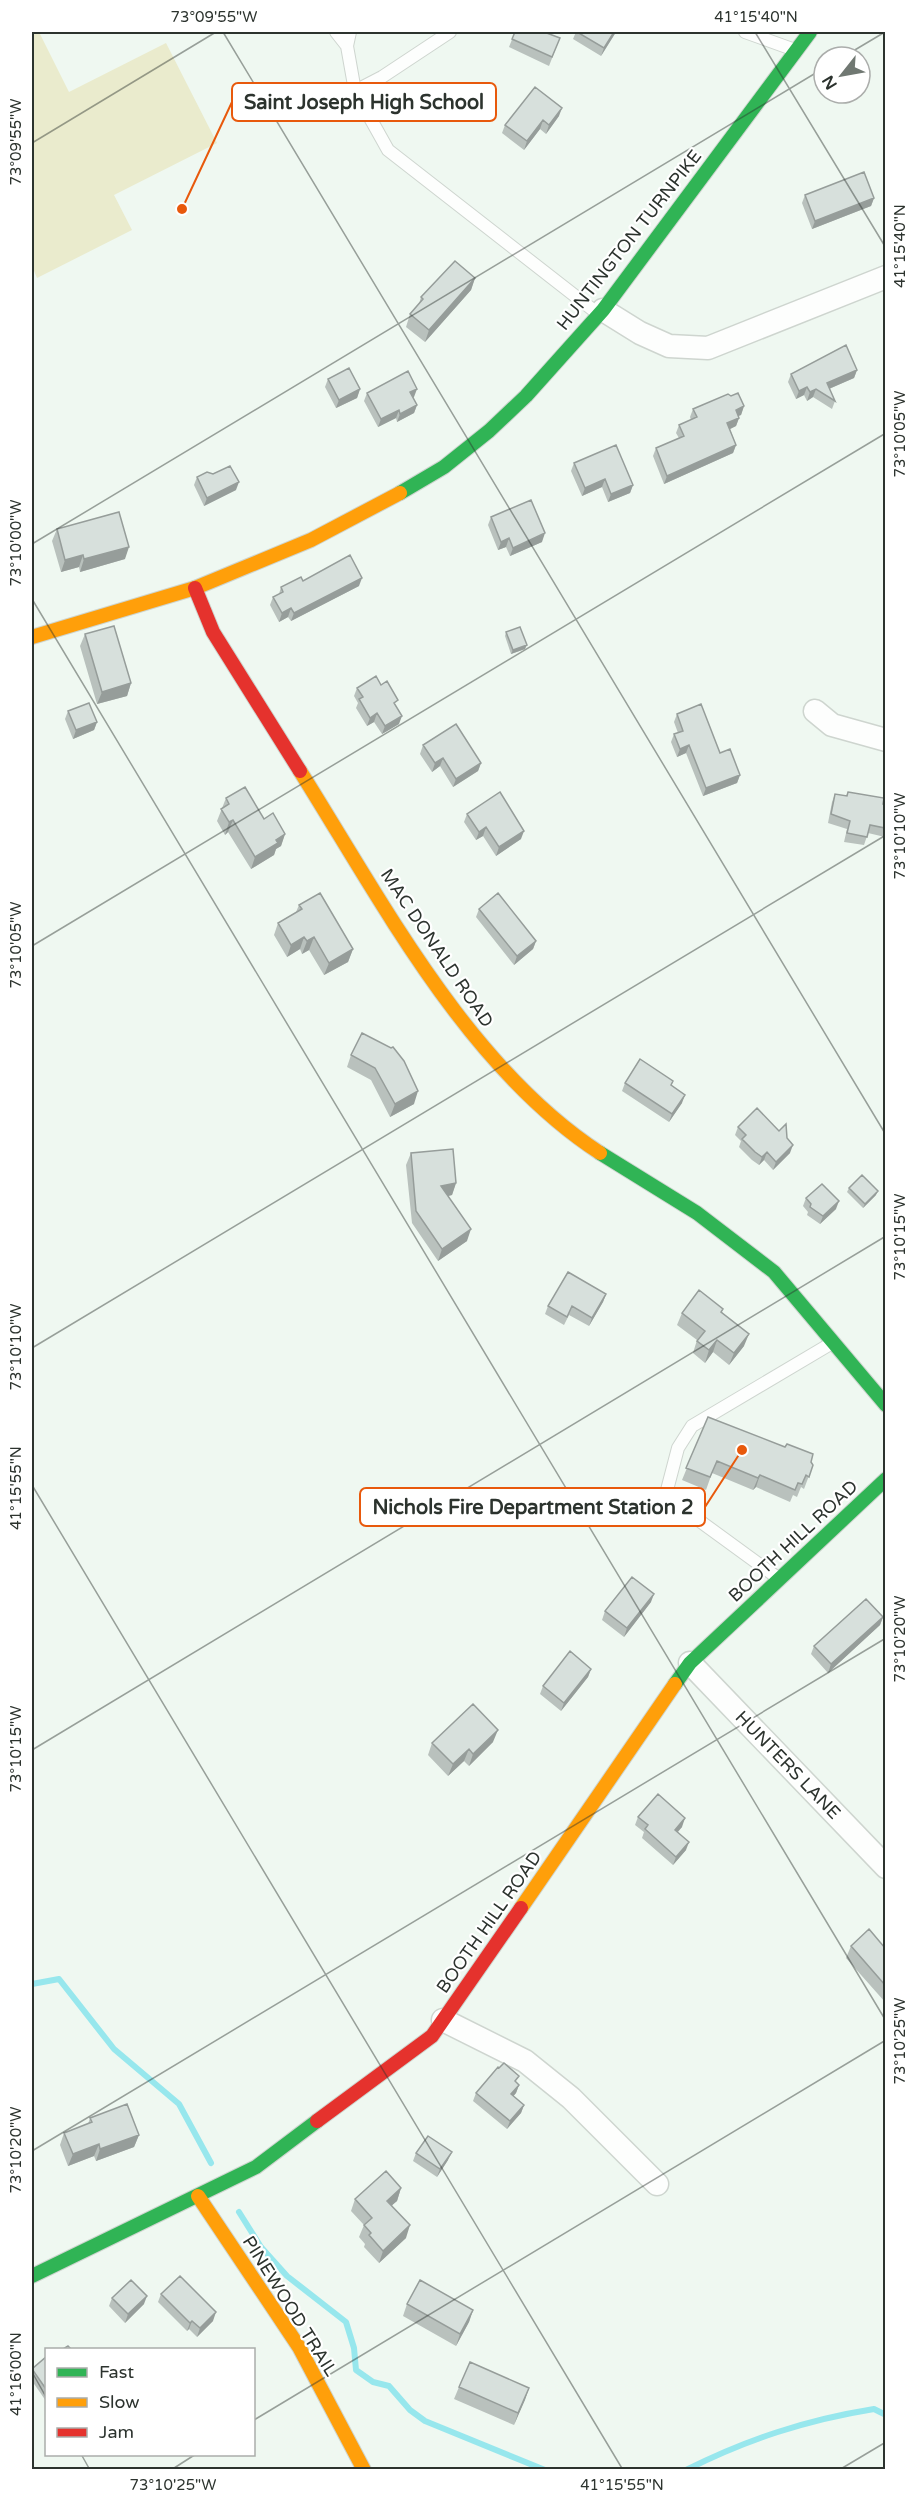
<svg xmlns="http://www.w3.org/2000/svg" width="917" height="2501" font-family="'Varela Round',sans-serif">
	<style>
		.green { fill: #eaebcd }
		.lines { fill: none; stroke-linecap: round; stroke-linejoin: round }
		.stream { stroke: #97e7ed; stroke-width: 6 }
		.lane-casing { stroke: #ced5cf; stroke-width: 14 }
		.street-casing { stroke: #ced5cf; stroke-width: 25 }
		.fast-casing { stroke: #ced5cf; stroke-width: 16 }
		.slow-casing { stroke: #ced5cf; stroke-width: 16 }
		.jam-casing { stroke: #ced5cf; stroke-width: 16 }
		.lane { stroke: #fdfefd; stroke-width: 12 }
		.street { stroke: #fdfefd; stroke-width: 22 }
		.fast { stroke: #30b455; stroke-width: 14 }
		.slow { stroke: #ff9f0a; stroke-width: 14 }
		.jam { stroke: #e5322d; stroke-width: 14 }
		.wall { fill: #b9c1bd }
		.shaded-wall { fill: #969d9a }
		.building { fill: #d7e0dc; stroke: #969d9a; stroke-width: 1.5 }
		.ticks { fill: none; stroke: #2c332e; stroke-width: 1.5; stroke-opacity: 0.45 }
		.labels { text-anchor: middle; stroke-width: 4.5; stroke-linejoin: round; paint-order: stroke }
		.street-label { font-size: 18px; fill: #2c332e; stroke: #fff }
		.leader { fill: none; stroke: #e8590c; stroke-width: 2 }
		.callout-dot { fill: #e8590c; stroke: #fff; stroke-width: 2 }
		.callout { fill: #fff; stroke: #e8590c; stroke-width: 2 }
		.callout-label { font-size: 20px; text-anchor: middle; font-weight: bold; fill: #2c332e }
		.neatline { fill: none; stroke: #2c332e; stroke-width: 2 }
		.ticks-label { font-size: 15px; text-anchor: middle; fill: #2c332e }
	</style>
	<rect width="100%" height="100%" fill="#eff8f1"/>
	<path class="green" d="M32 32H39L69 92 166 43 217 143 114 195 132 230 37 278 32 266Z"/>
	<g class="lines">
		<path class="stream" d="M32 1984 59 1979 114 2049 179 2104 211 2163
			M239 2212 261 2247 287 2276 346 2322 354 2348 356 2370 373 2382 389 2386 410 2410 425 2421 545 2470
			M686 2470C748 2439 806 2420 874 2409L886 2415"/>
		<g class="lane-casing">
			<path id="lane" d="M336 32 347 46
				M350 32 347 46 355 91 388 150 597 313
				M745 32 795 50
				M355 91 382 77 450 32
				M778 1578 675 1503 667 1490 678 1448 692 1426 832 1343"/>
		</g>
		<g class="street-casing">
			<path id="street" d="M603 310 640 333 669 346 708 348 886 277
				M815 711 832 725 886 740
				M690 1663 886 1867
				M443 2020 525 2061 571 2098 657 2184"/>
		</g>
		<g class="fast-casing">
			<path id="fast" d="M400 493 444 467 489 431 526 396 603 310 810 32
				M600 1153 697 1213 774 1272 886 1405
				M675 1684 690 1663 886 1479
				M32 2276 256 2167 317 2121"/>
		</g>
		<g class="slow-casing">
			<path id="slow" d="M32 637 195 588 311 540 400 493
				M300 771C383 903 468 1067 600 1153
				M521 1908 675 1684
				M198 2196 299 2347 364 2470"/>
		</g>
		<g class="jam-casing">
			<path id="jam" d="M195 588 213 632 300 771
				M317 2121 432 2036 521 1908"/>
		</g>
		<use href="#lane" class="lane"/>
		<use href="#street" class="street"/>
		<use href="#fast" class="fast"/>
		<use href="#slow" class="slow"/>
		<use href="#jam" class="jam"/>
	</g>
	<path class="wall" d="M515 32 560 38 549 66 509 47Z
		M576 32H616L601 56 573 39Z
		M559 116 546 134 540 129 524 150 502 133 505 125Z
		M805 195 874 198 871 206 812 229 802 203Z
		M475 278 471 290 425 342 406 327 410 314 419 304 421 297Z
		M857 370 854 378 829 389 835 401 832 409 813 397 807 401 804 395 796 399 788 382 791 374Z
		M328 379 360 389 357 398 336 408 325 387Z
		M367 393 414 397 413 398 417 405 414 413 397 422 396 418 378 427 364 401Z
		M744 406 741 415 738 416 739 418 736 426 730 429 736 445 733 453 664 484 653 456 656 448 679 438 676 433 679 425 691 420 690 417 693 409Z
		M574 463 633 485 630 493 608 502 602 487 582 496 571 471Z
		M197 477 236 490 204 506 194 485Z
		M491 517 542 542 510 556 506 547 498 550 488 525Z
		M57 529 125 559 80 572 79 567 61 572 52 541Z
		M303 581 359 586 291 621 288 617 279 622 270 605 273 597 279 594 281 587Z
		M506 632 525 649 511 654 505 636Z
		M85 634 131 683 127 696 97 704 80 646Z
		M381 685 396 706 399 724 382 734 374 722 367 726 356 708 358 703 354 696 357 688Z
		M68 711 97 722 94 730 73 739 65 719Z
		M677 714 720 753 740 775 737 783 703 796 686 753 677 757 671 742 674 734 678 733 674 722Z
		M423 745 481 763 478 771 453 787 440 766 432 772 420 754Z
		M848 792 885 804V837L868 833 864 845 844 842 847 829 828 823 832 802 835 794 846 796Z
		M226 798 264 819 285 834 281 846 276 849 274 855 251 869 228 832 225 835 217 821Z
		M467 814 521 839 496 856 483 836 476 840 464 822Z
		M299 905 353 949 348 962 324 975 309 950 302 954 300 949 287 957 274 935 278 923 296 912Z
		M479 909 536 941 533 949 514 965 476 917Z
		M362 1033 414 1104 390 1117 371 1080 347 1067 351 1055Z
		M625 1083 682 1103 669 1122 622 1091Z
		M738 1127 787 1138 790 1153 773 1170 764 1160 759 1165 752 1160 739 1147 741 1141 735 1135Z
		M411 1153 456 1183 452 1195 448 1196 467 1241 438 1261 412 1223 406 1165Z
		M849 1188 876 1195 863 1208 847 1192Z
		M806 1198 836 1209 820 1224 807 1215 808 1212 803 1206Z
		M606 1294 603 1302 589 1326 569 1315 564 1325 545 1314 548 1306Z
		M722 1312 744 1346 729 1365 713 1352 705 1363 693 1353 697 1340 677 1325 682 1313Z
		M708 1417 811 1462 813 1465 804 1489 801 1487 797 1497 793 1495 790 1502 756 1487 753 1490 712 1473 706 1490 682 1480Z
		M651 1602 624 1637 602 1620 605 1611Z
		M883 1617 880 1625 828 1673 811 1654 814 1646Z
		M591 1669 588 1677 561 1711 540 1694 543 1686Z
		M493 1742 469 1766 464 1761 448 1776 428 1755 432 1743Z
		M638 1817 682 1827 678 1832 686 1850 673 1865 642 1838 644 1832 635 1825Z
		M851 1946 885 1948V2002L846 1958Z
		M517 2083 519 2085 516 2093 513 2096 524 2105 521 2113 507 2129 473 2101 476 2093Z
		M90 2118 139 2135 134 2147 96 2161 94 2156 68 2166 60 2145 64 2133 88 2124Z
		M416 2153 448 2160 437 2177 413 2161Z
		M401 2188 397 2201 392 2205 406 2238 379 2263 364 2247 365 2244 359 2237 364 2225 351 2211 355 2199Z
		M161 2294 213 2321 197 2337 189 2329 187 2331 158 2302Z
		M112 2298 144 2304 125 2323 109 2306Z
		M407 2304 473 2310 469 2322 456 2346 403 2316Z
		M46 2357V2401L32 2381V2369Z
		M459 2387 529 2388 514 2425 454 2399Z"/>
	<path class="shaded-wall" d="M614 32H616L601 56 604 48Z
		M562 108 559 116 546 134 549 125Z
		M543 120 540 129 524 150 527 141Z
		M874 198 871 206 812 229 815 221Z
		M475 278 471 290 425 342 429 330Z
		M857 370 854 378 824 391 827 383Z
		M807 387 804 395 796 399 799 391Z
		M360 389 357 398 336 408 339 400Z
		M417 389 414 397 407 401 410 392Z
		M816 389 813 397 807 401 810 392Z
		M417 405 414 413 397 422 400 414Z
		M744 406 741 415 733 418 736 410Z
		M399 410 396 418 378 427 381 419Z
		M739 418 736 426 724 432 727 423Z
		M736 445 733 453 664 484 667 476Z
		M605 479 602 487 582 496 585 488Z
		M239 482 236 490 204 506 207 498Z
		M633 485 630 493 608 502 611 494Z
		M545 533 542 542 510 556 513 548Z
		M509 538 506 547 498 550 501 542Z
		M129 547 125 559 80 572 84 559Z
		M83 555 79 567 61 572 65 560Z
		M362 578 359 586 291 621 294 613Z
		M291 608 288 617 279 622 282 613Z
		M527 645 525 649 511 654 513 650Z
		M131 683 127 696 97 704 102 692Z
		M377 713 374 722 367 726 370 718Z
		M402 716 399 724 382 734 385 726Z
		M97 722 94 730 73 739 76 730Z
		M689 745 686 753 677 757 680 749Z
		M443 758 440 766 432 772 435 763Z
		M481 763 478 771 453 787 456 779Z
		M740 775 737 783 703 796 706 788Z
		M233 820 228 832 225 835 229 822Z
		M486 827 483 836 476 840 479 832Z
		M524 831 521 839 496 856 499 847Z
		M285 834 281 846 276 849 274 855 251 869 255 857 276 840Z
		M304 937 300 949 287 957 291 945Z
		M314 937 309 950 302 954 307 941Z
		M536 941 533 949 514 965 517 956Z
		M353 949 348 962 324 975 329 963Z
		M418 1091 414 1104 390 1117 395 1104Z
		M685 1095 682 1103 669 1122 672 1114Z
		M793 1145 790 1153 773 1170 776 1162Z
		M767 1152 764 1160 759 1165 762 1157Z
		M456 1183 452 1195 436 1199 441 1186Z
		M878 1191 876 1195 863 1208 865 1204Z
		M839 1201 836 1209 820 1224 823 1216Z
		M471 1229 467 1241 438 1261 442 1249Z
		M606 1294 603 1302 589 1326 592 1318Z
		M749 1334 744 1346 729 1365 734 1353Z
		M717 1340 713 1352 705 1363 709 1350Z
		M760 1475 756 1487 753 1490 758 1478Z
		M654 1594 651 1602 624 1637 627 1628Z
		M883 1617 880 1625 828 1673 831 1664Z
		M591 1669 588 1677 561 1711 564 1703Z
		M498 1730 493 1742 469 1766 473 1754Z
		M469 1749 464 1761 448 1776 453 1764Z
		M685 1818 682 1827 672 1838 675 1830Z
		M689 1842 686 1850 673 1865 676 1857Z
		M519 2085 516 2093 508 2103 511 2094Z
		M524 2105 521 2113 507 2129 510 2121Z
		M139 2135 134 2147 96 2161 100 2149Z
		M99 2144 94 2156 68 2166 73 2154Z
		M452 2152 448 2160 437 2177 440 2169Z
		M401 2188 397 2201 383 2213 387 2201Z
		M410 2225 406 2238 379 2263 383 2251Z
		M147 2296 144 2304 125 2323 128 2314Z
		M473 2310 469 2322 456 2346 460 2334Z
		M216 2312 213 2321 197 2337 200 2328Z
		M192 2321 189 2329 187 2331 190 2323Z
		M529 2388 525 2400 514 2425 518 2413Z"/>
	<path class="building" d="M515 32H544L560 38 552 57 512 39Z
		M577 32H614L604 48Z
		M535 87 562 108 549 125 543 120 527 141 505 125Z
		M864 172 874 198 815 221 805 195Z
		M455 261 475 278 429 330 410 314 423 299 421 297Z
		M846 345 857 370 827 383 835 401 816 389 810 392 807 387 799 391 791 374Z
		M349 368 360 389 339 400 328 379Z
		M408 371 417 389 410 392 417 405 400 414 399 410 381 419 367 393Z
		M738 393 744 406 736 410 739 418 727 423 736 445 667 476 656 448 684 436 679 425 697 417 693 409 728 394 731 396Z
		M616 445 633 485 611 494 605 479 585 488 574 463Z
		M230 466 239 482 207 498 197 477 207 472 213 474Z
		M531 500 545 533 513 548 509 538 501 542 491 517Z
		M119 512 129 547 84 559 83 555 65 560 57 529Z
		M350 555 362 578 294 613 291 608 282 613 273 597 283 592 281 587 301 577 303 581Z
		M114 626 131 683 102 692 85 634Z
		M520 627 527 645 513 650 506 632Z
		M376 676 381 685 387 681 398 700 394 703 402 716 385 726 377 713 370 718 359 699 363 697 357 688Z
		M89 703 97 722 76 730 68 711Z
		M701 704 720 753 730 749 740 775 706 788 689 745 680 749 674 734 683 731 677 714Z
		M456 724 481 763 456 779 443 758 435 763 423 745Z
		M245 787 264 819 273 813 285 834 276 840 278 843 255 857 233 820 229 822 221 809 229 804 226 798Z
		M500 792 524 831 499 847 486 827 479 832 467 814Z
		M848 792 884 798 883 804H885V828L870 825 867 837 847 833 850 821 831 814 835 794 847 796Z
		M320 893 353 949 329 963 314 937 307 941 304 937 291 945 278 923 302 909 299 905Z
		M498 893 536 941 517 956 479 909Z
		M362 1033 391 1048 393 1047 404 1061 418 1091 395 1104 375 1068 351 1055Z
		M640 1059 673 1081 671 1085 685 1095 672 1114 625 1083Z
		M757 1108 779 1131 786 1124 787 1138 793 1145 776 1162 767 1152 762 1157 755 1152 742 1139 746 1135 738 1127Z
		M453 1149 456 1183 441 1186 471 1229 442 1249 416 1211 411 1153Z
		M862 1175 878 1191 865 1204 849 1188Z
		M822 1184 839 1201 823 1216 810 1207 811 1204 806 1198Z
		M568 1272 606 1294 592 1318 572 1306 567 1317 548 1306Z
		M699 1290 723 1309 721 1312 749 1334 734 1353 717 1340 709 1350 697 1341 705 1331 682 1313Z
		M708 1417 785 1447 787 1444 813 1454 811 1462 813 1465 809 1477 806 1475 802 1484 798 1483 795 1490 760 1475 758 1478 717 1461 710 1477 686 1468Z
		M632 1577 654 1594 627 1628 605 1611Z
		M866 1599 883 1617 831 1664 814 1646Z
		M570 1651 591 1669 564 1703 543 1686Z
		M473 1704 498 1730 473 1754 469 1749 453 1764 432 1743Z
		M658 1794 685 1818 675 1830 689 1842 676 1857 645 1829 648 1825 638 1817Z
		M869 1929 885 1948V1985L851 1946Z
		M504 2063 519 2076 515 2081 519 2085 511 2094 524 2105 510 2121 476 2093 498 2067 499 2068Z
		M127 2104 139 2135 100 2149 99 2144 73 2154 64 2133 92 2122 90 2118Z
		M428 2136 452 2152 440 2169 416 2153Z
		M386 2171 401 2188 387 2201 410 2225 383 2251 369 2235 371 2233 364 2225 372 2218 355 2199Z
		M180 2276 216 2312 200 2328 192 2321 190 2323 161 2294Z
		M131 2280 147 2296 128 2314 112 2298Z
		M420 2280 473 2310 460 2334 407 2304Z
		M68 2346 71 2349H63Z
		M46 2357V2389L32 2369Z
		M470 2362 529 2388 518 2413 459 2387Z"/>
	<path class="ticks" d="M223 32 886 1135M755 32 886 248M843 57 885 32M32 143 216 32M32 544 824 68M32 599 886 2021M32 946 886 433M32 1348 886 835M32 1485 623 2470M32 1750 886 1236M32 2151 886 1638M32 2372 46 2397M254 2420 886 2040M81 2454 90 2470M171 2470 196 2454M839 2470 886 2442"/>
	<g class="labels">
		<g class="street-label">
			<text transform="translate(629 240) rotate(-52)" y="6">HUNTINGTON TURNPIKE</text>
			<text transform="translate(437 948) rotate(56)" y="6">MAC DONALD ROAD</text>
			<text transform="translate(793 1541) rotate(-43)" y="6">BOOTH HILL ROAD</text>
			<text transform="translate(788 1765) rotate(46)" y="6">HUNTERS LANE</text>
			<text transform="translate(489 1922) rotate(-55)" y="6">BOOTH HILL ROAD</text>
			<text transform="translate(290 2306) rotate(58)" y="6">PINEWOOD TRAIL</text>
		</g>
	</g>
	<path class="leader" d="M182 209L232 102M742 1450L705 1507"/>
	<g class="callout-dot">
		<circle cx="182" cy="209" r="6"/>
		<circle cx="742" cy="1450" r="6"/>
	</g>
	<g class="callout">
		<rect x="232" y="83" width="264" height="38" rx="6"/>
		<rect x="360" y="1488" width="345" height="38" rx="6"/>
	</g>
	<g class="callout-label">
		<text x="364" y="109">Saint Joseph High School</text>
		<text x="533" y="1514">Nichols Fire Department Station 2</text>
	</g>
	<rect width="917" height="2501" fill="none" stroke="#ffffff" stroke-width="66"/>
	<rect x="45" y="2348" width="210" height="108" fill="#ffffff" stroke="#abadab" stroke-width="1.5"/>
	<rect x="57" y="2368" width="30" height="9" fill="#30b455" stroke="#abadab" stroke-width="1.5"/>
	<text x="99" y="2378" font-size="18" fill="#2c332e">Fast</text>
	<rect x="57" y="2398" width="30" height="9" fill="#ff9f0a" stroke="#abadab" stroke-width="1.5"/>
	<text x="99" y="2408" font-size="18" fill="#2c332e">Slow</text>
	<rect x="57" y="2428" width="30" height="9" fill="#e5322d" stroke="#abadab" stroke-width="1.5"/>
	<text x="99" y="2438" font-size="18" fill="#2c332e">Jam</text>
	<g transform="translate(842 75) rotate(239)"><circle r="28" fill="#ffffff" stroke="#abadab" stroke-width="1.5"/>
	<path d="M0-4.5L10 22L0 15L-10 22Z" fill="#707872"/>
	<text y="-9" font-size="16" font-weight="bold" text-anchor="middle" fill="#2c332e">N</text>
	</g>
	<rect x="33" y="33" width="851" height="2435" class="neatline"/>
	<g class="ticks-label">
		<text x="214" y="22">73°09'55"W</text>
		<text x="756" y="22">41°15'40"N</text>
		<text transform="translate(16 142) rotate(-90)" y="5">73°09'55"W</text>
		<text transform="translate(900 246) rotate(-90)" y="5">41°15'40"N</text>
		<text transform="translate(900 434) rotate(-90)" y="5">73°10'05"W</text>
		<text transform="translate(16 543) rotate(-90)" y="5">73°10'00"W</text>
		<text transform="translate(900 836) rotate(-90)" y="5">73°10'10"W</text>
		<text transform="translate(16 945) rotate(-90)" y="5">73°10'05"W</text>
		<text transform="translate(900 1237) rotate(-90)" y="5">73°10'15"W</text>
		<text transform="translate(16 1347) rotate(-90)" y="5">73°10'10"W</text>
		<text transform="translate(16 1488) rotate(-90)" y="5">41°15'55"N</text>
		<text transform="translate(900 1639) rotate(-90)" y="5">73°10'20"W</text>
		<text transform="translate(16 1749) rotate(-90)" y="5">73°10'15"W</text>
		<text transform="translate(900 2041) rotate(-90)" y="5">73°10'25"W</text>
		<text transform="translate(16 2150) rotate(-90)" y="5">73°10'20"W</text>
		<text transform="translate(16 2374) rotate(-90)" y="5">41°16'00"N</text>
		<text x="173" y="2490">73°10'25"W</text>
		<text x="622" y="2490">41°15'55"N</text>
	</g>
</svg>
